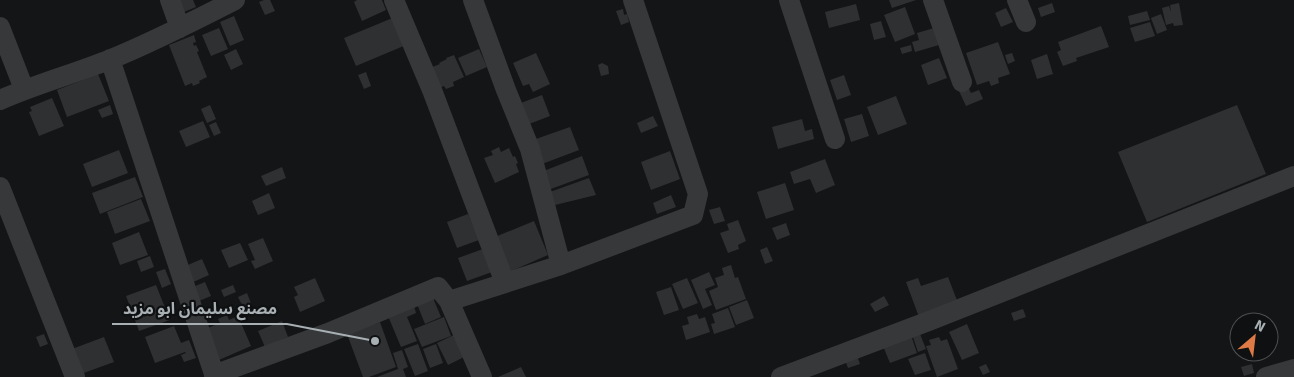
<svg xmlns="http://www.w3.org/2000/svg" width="1294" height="377" font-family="Signika,'Noto Sans Arabic',sans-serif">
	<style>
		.building { fill: #2f3032 }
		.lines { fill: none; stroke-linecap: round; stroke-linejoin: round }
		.minor { stroke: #36383a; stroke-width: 20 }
		.leader { fill: none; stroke: #a8b0b4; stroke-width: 2 }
		.callout-dot { fill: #a8b0b4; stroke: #0f1011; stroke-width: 2 }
		.callout-label { font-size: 16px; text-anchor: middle; font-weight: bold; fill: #a8b0b4; stroke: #0f1011; stroke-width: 4.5; stroke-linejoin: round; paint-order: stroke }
	</style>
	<rect width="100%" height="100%" fill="#141516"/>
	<path class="building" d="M173 0H193L196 7 179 14Z
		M264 0H270L275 11 265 15 259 2Z
		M357 0H382L386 10 362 21 354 2Z
		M889 0H916L892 8Z
		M1052 3 1055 12 1041 17 1038 8Z
		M1179 3 1183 25 1174 26 1173 23 1166 25 1162 8 1169 6 1171 12 1170 5Z
		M856 4 860 20 829 28 825 12Z
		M905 7 915 34 895 42 884 15Z
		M1006 8 1013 22 1001 27 995 13Z
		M623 9 624 15 627 14 629 22 621 25 616 11Z
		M1147 11 1150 20 1130 25 1128 16Z
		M1161 14 1167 30 1157 34 1151 18Z
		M234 16 244 40 230 46 220 22Z
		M395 17 406 45 356 66 344 38Z
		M881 21 886 37 874 40 870 24Z
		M1150 22 1155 36 1135 42 1130 28Z
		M1101 26 1109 47 1076 58 1077 61 1063 66 1057 52 1061 50 1058 42Z
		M219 28 228 49 211 56 202 35Z
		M934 28 939 45 915 52 912 42 919 40 917 33Z
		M194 35 196 42 193 43 194 46 196 45 199 51 197 52 207 77 199 81 200 83 193 86 192 83 185 86 169 45Z
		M998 42 1010 74 998 78 999 83 991 86 989 81 977 85 966 53Z
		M911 45 912 51 902 54 900 48Z
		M236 49 243 64 231 70 224 55Z
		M479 49 487 67 466 76 458 58Z
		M536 53 550 84 533 92 529 84 523 86 513 63Z
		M1012 53 1015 61 1008 64 1005 55Z
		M1047 54 1053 74 1037 79 1031 60Z
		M454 55 464 77 453 82 454 86 446 89 444 86 438 88 430 68 440 64 439 63 447 59 446 58Z
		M939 58 947 78 928 85 921 65Z
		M602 63 608 66 609 74 601 76 598 65Z
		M366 72 371 86 364 89 358 75Z
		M98 74 109 101 67 117 57 90Z
		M844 75 851 95 837 100 830 80Z
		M968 87 971 93 979 90 983 99 966 106 959 91Z
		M542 95 550 116 529 124 521 103Z
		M896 96 907 124 878 135 867 107Z
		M52 98 64 126 39 136 29 112 32 111 30 107Z
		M110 105 113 114 102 118 98 110Z
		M210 105 216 119 207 123 201 109Z
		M1237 105 1266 174 1147 222 1118 152Z
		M862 114 869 136 851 142 844 119Z
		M653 116 658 126 641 133 637 123Z
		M802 119 805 131 812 129 814 139 778 149 772 127Z
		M203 121 210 137 186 147 179 131Z
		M216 122 221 133 214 136 209 125Z
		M570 127 579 150 542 164 533 140Z
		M499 147 501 152 509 148 513 157 515 156 518 163 516 164 519 172 495 183 484 158 493 155 491 151Z
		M119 150 128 173 92 187 83 164Z
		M670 151 680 179 651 190 641 162Z
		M582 156 589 175 548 190 541 172Z
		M825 159 835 185 816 193 810 179 794 184 790 172Z
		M282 167 286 178 266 186 261 176Z
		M135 177 143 197 100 214 92 193Z
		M589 178 596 195 551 206 547 193Z
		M785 183 794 210 766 219 757 192Z
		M269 193 275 208 258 215 252 201Z
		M671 195 676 207 657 214 653 203Z
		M141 199 150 221 115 234 107 212Z
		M720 207 725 221 714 224 709 210Z
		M468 214 479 240 457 248 447 222Z
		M738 220 746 241 738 245 739 249 728 253 720 233 729 230 727 224Z
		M534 221 548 255 509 272 495 237Z
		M786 223 790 235 777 240 772 228Z
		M139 232 148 255 120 265 112 243Z
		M263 238 273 261 255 269 251 261 255 260 248 244Z
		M240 243 248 260 229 268 221 250Z
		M767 247 773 261 765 264 760 250Z
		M483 249 492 272 467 281 458 258Z
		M150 256 154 267 141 272 137 261Z
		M202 259 209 275 191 283 183 267Z
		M731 265 735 278 738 277 746 299 716 310 709 291 718 287 715 278 724 275 722 268Z
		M165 269 171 284 162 288 156 272Z
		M709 272 715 285 705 289 712 305 703 309 691 280Z
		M948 277 958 303 919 317 906 282 918 278 921 286Z
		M315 278 325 301 300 312 294 297 298 295 294 287Z
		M687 278 698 303 683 309 672 284Z
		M205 282 211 296 199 301 193 287Z
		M156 285 170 320 139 331 126 296Z
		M233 285 236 292 224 297 221 290Z
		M671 287 679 310 664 315 656 292Z
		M247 293 252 306 244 309 238 297Z
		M884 296 889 305 875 312 870 304Z
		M433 298 441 317 425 324 417 304Z
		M747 300 754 318 736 325 729 307Z
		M414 306 416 313 407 317 417 341 401 347 388 316Z
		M728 308 735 327 714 334 711 324 715 323 712 314Z
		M1023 309 1026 317 1014 321 1011 313Z
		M697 314 699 319 705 317 710 332 686 340 682 326 689 324 687 317Z
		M227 315 229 320 238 316 251 346 219 360 208 328 220 323 218 319Z
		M444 317 451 336 422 347 414 329Z
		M282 321 288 337 265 347 258 331Z
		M380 322 396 367 369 377H363L347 334Z
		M967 324 979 353 962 360 949 332Z
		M174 326 181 343 189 340 196 358 184 362 181 355 186 353 185 352 155 363 145 337Z
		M458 333 468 355 448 365 437 343Z
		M44 334 48 344 40 347 36 337Z
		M920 334 926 349 918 352 913 337Z
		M911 335 917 353 890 363 883 346Z
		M104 337 114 362 81 374 72 349Z
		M939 337 941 341 947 339 958 369 937 377 926 346 931 345 929 340Z
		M418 344 428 371 415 376 404 349Z
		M436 344 443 363 430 368 423 349Z
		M402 350 408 367 403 369 406 377H377L398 369 393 353Z
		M925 353 931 370 915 375 908 359Z
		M857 356 860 364 848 368 845 360Z
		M986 364 990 372 983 375 979 367Z
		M1252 364 1254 373 1244 376 1241 367Z
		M521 367 526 377H498Z"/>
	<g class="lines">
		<path class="minor" d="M170 0 180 28
			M394 0 432 90 505 283
			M473 0 506 90 530 149 561 265
			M789 0 835 139
			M933 0 962 82
			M1017 0 1026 22
			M0 27 24 89
			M110 59 215 377
			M0 100C36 84 74 74 111 59 153 42 194 21 235 0
			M0 187 75 377
			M449 301 561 265 693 215 698 194 633 0
			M214 375 328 333 438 287 449 301 482 377
			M781 377 929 321 1294 176
			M1266 377 1294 369"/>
	</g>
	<path class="leader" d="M375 341L287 324H112"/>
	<circle class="callout-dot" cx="375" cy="341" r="5"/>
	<g class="callout-label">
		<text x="200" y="314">مصنع سليمان ابو مزيد</text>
	</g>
	<g transform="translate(1254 337) rotate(28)"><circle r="24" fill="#0f1011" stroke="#4c5052"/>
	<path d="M0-4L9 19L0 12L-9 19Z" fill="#dd7a45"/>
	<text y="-8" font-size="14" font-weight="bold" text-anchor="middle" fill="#a8b0b4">N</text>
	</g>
</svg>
